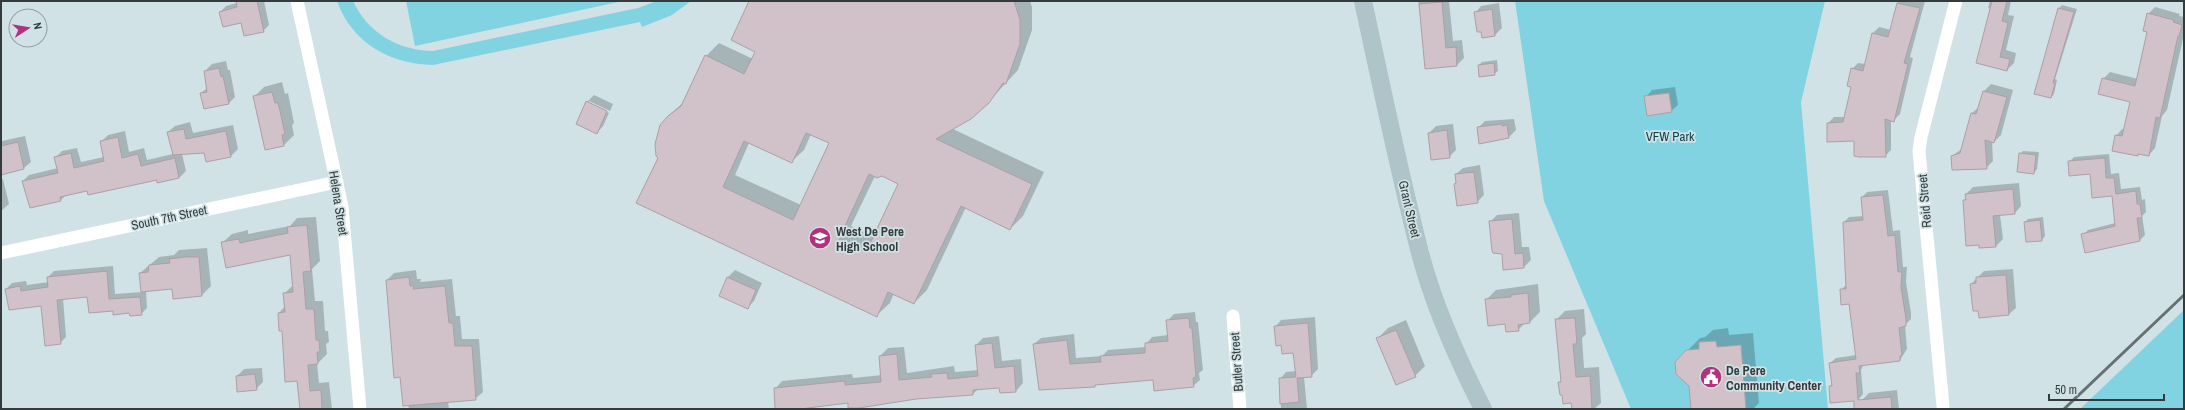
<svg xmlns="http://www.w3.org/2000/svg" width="2185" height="410" font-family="'Archivo Narrow',sans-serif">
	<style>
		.green { fill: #82d3e2 }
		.shadow { fill: #0003; fill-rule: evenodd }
		.building { fill: #d1c2c9; stroke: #ad9fa5; fill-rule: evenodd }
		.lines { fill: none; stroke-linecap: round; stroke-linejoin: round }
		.street { stroke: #fff; stroke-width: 13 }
		.secondary { stroke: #aec4c8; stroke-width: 18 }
		.rail { stroke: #667173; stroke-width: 3 }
		.labels { text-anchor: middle; stroke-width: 3.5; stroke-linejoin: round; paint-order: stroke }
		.park-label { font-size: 13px; fill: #0c4149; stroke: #d0e2e6 }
		.street-label { font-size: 13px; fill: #343b3c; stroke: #d0e2e6 }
		.poi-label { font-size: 13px; font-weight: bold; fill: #343b3c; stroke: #d0e2e6; text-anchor: start }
	</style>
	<rect width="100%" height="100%" fill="#d0e2e6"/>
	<path class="green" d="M337 1H353C368 33 397 50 433 51L638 8 657 1H691L672 15 642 27 640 22 433 65C390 64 352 43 337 1Z
		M406 1H623L415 46Z
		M1515 1H1825L1801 102 1828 409H1631L1544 201Z
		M2184 310V409H2080Z"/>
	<path class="shadow" d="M237 1H264L269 25 263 31 220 12 226 6 237 3Z
		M751 1H1030L1032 7V30L1018 70 980 111 953 129 1044 172 1023 216 1010 229 966 207 927 290 914 303 894 293 890 303 877 315 660 157 668 116 685 101 706 56 719 43 753 59 756 51ZM811 134 830 143 801 205 735 175 749 143 791 162 804 150ZM882 175 899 183 874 237 851 226 875 176Z
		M1418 1H1449L1453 41 1462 40 1464 58 1457 65 1426 68 1423 26Z
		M1895 1H1925L1910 57 1913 58 1900 114 1894 120H1891V150L1885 156 1855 140 1828 123 1834 117H1845L1852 86V69L1858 63 1865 64 1873 33 1879 27 1891 30 1898 2Z
		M1990 1H2011L2008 15 2014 16 2006 50 2016 53 2014 63 2007 70 1977 62 1991 9 1988 8Z
		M1499 3 1502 28 1495 35 1481 31 1475 13 1481 6Z
		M2062 5 2077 9 2055 79 2057 80 2054 94 2051 97 2059 8Z
		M2155 7 2180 14 2179 16 2184 17V34L2167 110 2162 116 2155 148 2149 155 2116 136 2122 129 2125 130 2131 101 2103 79 2110 72 2138 79 2148 31V14Z
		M1497 60 1498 71 1494 74 1479 65 1482 62Z
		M226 61 228 70H230L235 97 228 104 201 93 207 88 205 71 212 64Z
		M282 82 285 94 288 93 294 123 292 125 294 135 284 145 266 149 254 97 264 87Z
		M1991 84 2013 90 2001 135 1994 142 1992 141 1993 161 1986 168 1952 156 1963 148 1972 113 1979 107 1984 91Z
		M1675 87 1678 105 1671 111 1646 97 1652 90Z
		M594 95 613 104 610 111 589 101V104L609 113 603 126 597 133 587 102Z
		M1514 119 1516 130 1509 137 1478 128 1485 121Z
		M190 122 193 133 233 125 238 149 231 156 206 161 205 152 182 154 186 171 179 178 158 182 157 178 87 190 66 195 61 200 23 181 29 175 58 168 56 157 62 151 77 148 81 162 104 157 101 142 108 135 125 131 129 152 144 148 147 160 173 154 168 132 175 126Z
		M1453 124 1456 150 1449 157 1432 159 1429 133 1436 126Z
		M1 136 2 141 25 136 31 162 24 168 1 174Z
		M2023 151 2039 152 2037 169 2034 173 2020 154Z
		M2109 154 2111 174 2119 173 2121 189 2140 187 2142 200 2145 199 2146 212 2142 216 2145 235 2140 240 2086 251 2083 235 2088 230 2115 223 2113 195 2091 173 2069 162 2074 157Z
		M1480 165 1484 195 1477 202 1455 184 1457 182 1456 174 1463 168Z
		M3 179 9 204 1 211V180Z
		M2019 183 2021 206 2015 213 2000 215 2003 239 1996 246 1980 247 1964 201 1966 198V194L1973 187Z
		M1888 190 1893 231 1900 230 1903 267H1907L1906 282 1911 313V319L1905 325 1907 349 1900 360 1864 364 1861 370 1863 394 1858 400 1830 386 1832 384 1830 363 1836 358 1856 355 1850 303 1841 290 1847 284 1844 222 1849 217 1864 216 1862 197 1867 192Z
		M1519 213 1522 247H1529L1531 260 1524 267 1503 253 1490 222 1497 215Z
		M316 217 320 261 312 269 315 301H323L325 331H328L329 342 326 344 327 354 317 364 319 383 329 382 332 409H301L298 380 279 313 285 306 284 294 293 285 291 254 222 243 232 234 248 230V234L290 226 297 218Z
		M2043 217 2045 236 2042 240 2026 241 2025 222 2028 219Z
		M207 248 211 286 202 295 173 288 146 291 147 308 141 314 114 310 88 295 63 298 66 337 60 343 41 304 6 289 12 283 26 281 27 285 49 282 48 277 54 271 113 266 115 294 142 292 140 273 159 257 174 255 179 250Z
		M2013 269 2016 308 2009 314 1971 284 1984 271Z
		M416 270 417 279H421L420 282 452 279 456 316H460L462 339H479L483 392 475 399 448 402 449 409H409L401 376 387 280 394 273Z
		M735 270 762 283 754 301 747 308 720 296 728 277Z
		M1538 284 1540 312 1530 322 1525 323 1518 330 1506 323 1486 300 1496 290Z
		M1584 309 1586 334 1582 338 1584 368 1599 367 1601 403 1594 409H1573L1572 402 1560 383 1562 381 1556 320 1565 311Z
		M1195 312 1196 322H1198L1203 370 1199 373 1200 380 1193 386 1154 379 1097 384 1095 386 1034 344 1041 338 1074 334 1076 358 1102 356 1108 350 1146 347V344L1152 337 1168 335 1167 321 1174 314Z
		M1315 317 1318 369 1311 376 1304 377 1307 409H1281L1280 379 1286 372 1296 371 1294 352 1282 344 1275 327 1281 320Z
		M1406 320 1425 366 1415 376 1378 338 1388 328Z
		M1728 328 1729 335 1753 333 1759 403 1753 409H1692L1687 351 1700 338 1705 337 1713 330Z
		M999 336 1002 361 1021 359 1023 383 1016 391 1000 387 979 388 973 394 849 402 775 389 782 381 852 374 853 378 882 375 880 356 888 348 904 347 907 373 954 366 955 372 978 370 976 345 983 338Z
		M262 368 263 382 256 389 237 376 244 369Z
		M1897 390 1899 409H1863L1862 400 1869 393Z"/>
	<path class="building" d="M236 1H257L264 32 244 36 241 23 223 27 219 12 237 7Z
		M749 1H1014L1020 20V44L1006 84 1003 83 989 103 971 119 936 139 1032 184 1010 230 961 206 914 304 888 292 877 317 636 203 658 158 656 156 655 144 660 125 668 116 681 106 705 55 744 74 755 52 731 40ZM806 133 829 143 793 220 723 187 744 141 792 163ZM869 174 877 178 882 176 898 184 866 252 839 239Z
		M1992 1H2007L2002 21 2008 23 2000 57 2010 59 2007 71 1976 63Z
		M1442 2 1446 48 1456 47 1457 66 1425 69 1419 4Z
		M1897 3 1920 8 1904 63 1908 64 1900 97 1894 122 1885 119 1886 157H1859L1854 156V141L1827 142V123L1843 122 1851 87 1847 86 1851 68 1863 71 1872 33 1888 37Z
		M2058 8 2074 12 2053 83H2055L2051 98 2034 94Z
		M1492 9 1495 36 1482 38 1481 32H1477L1474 12Z
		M2147 13 2174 20 2173 22 2182 25 2179 36H2178L2160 118 2156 117 2149 156 2138 154V156L2112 151 2115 135 2122 136 2130 102 2098 94 2102 78 2135 86 2147 32 2143 31Z
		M1494 63 1495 75 1479 77 1478 65Z
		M219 68 221 77 223 76 229 104 204 109 200 93 207 92 204 71Z
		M1983 91 2007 97 1994 143 1985 140 1987 169 1952 170 1951 156 1960 153 1971 113 1976 114Z
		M272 92 275 103H278L280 111 285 134 282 135 284 146 265 150 253 96Z
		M1669 93 1672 112 1647 116 1644 96Z
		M586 101 607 111 597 134 576 124Z
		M1502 124V126L1507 125 1509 138 1479 144 1477 127Z
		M184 129 186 139 226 131 231 157 206 162 204 153 173 155 167 132Z
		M1447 130 1450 158 1431 160 1428 133Z
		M118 137 122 158 138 154 141 166 175 158 179 178 157 183V180L88 195 87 191 60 197 61 201 30 208 22 181 58 173 54 157 71 153 74 168 104 161 100 141Z
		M18 142 24 169 1 175V146Z
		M2019 153 2036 155 2034 174 2017 172Z
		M2105 158 2106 178H2114L2116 194 2136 191 2137 204H2140L2142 218H2137L2140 241 2085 253 2081 234 2115 226 2112 196 2092 198 2090 174 2069 176 2068 161Z
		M1474 172 1478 203 1457 206 1454 184 1456 183 1455 174Z
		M2013 189 2015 214 1993 216 1996 247 1979 248V245L1966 246 1963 200H1966L1965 194Z
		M1883 195 1888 236 1895 235 1898 272H1902L1901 287 1906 319V326L1899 328 1902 355 1900 356V361L1859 366 1860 373H1856L1858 400 1891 397 1892 409H1854V401L1830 403 1829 386H1832L1829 363 1856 359 1849 304 1841 305 1840 289H1846L1843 222 1863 220 1861 197Z
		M1512 219 1515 254 1523 253 1524 268 1503 270 1502 254 1493 253 1492 251 1489 221Z
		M2040 220 2042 241 2026 242 2024 222Z
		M307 225 311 271 303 272 306 309H314L316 340H319L320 352H317L318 364 308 365 310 391 321 390 322 409H300L297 381 285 382 282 331H279L278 313 285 312 283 293 293 292 290 255 226 268 221 242 239 239 240 243 288 233 287 227Z
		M185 257H199L202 296 173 299 172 289 141 292 139 273 148 272 149 265 170 263 169 259Z
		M107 271 109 299 140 297 142 315 130 316 129 313 113 315V311L89 313 87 297 57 300 61 344 45 346 41 306 9 310 5 289 20 286 21 291 48 287 47 277Z
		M2006 275 2009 315 1979 318 1978 311H1973L1970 284 1976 283V277Z
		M409 277 410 286H414L413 289 445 286 449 323H453L455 346H472L476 400 403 406 400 377 394 378 386 280Z
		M727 277 756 290 748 309 719 296Z
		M1528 293 1530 323 1518 325 1519 331 1506 332 1505 324 1488 326 1485 299 1511 297V295Z
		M1189 318 1190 328H1192L1196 377 1193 378 1194 387 1154 391 1153 380 1095 385V387L1039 390 1033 344 1067 340 1070 364 1101 362 1100 356 1145 353V343L1168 341 1166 320Z
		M1575 318 1577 344H1573L1576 377 1590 376 1592 409H1572L1571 403 1563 404 1562 395H1560L1558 382H1561L1555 319Z
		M1308 323 1312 377 1297 378 1299 402 1280 404 1279 378 1296 377 1293 353 1282 354 1281 345 1276 346 1274 326Z
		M1396 330 1416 377 1396 385 1376 338Z
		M1716 341 1717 347 1741 345 1746 409H1691L1689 386 1676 374 1675 362 1686 350 1699 349V342Z
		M992 343 995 368 1014 366 1016 392 1000 393 999 388 973 390V395L916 399 859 408H848V403L800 409H775L774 388 845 381V385L881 382 879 356 897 354 899 380 932 377 931 374 947 373 948 379 978 376 975 345Z
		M255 374 257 390 237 392 236 376Z"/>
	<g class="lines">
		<path class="street" d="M297 1 342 207 360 409
			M1 253 337 182
			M1233 316 1240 409
			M1943 406 1919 151 1921 137 1956 1"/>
		<path class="secondary" d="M1363 1C1381 84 1398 167 1419 249 1433 305 1457 358 1483 409"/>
		<path class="rail" d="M2064 409 2184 295"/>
	</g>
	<defs>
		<g id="school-disc" transform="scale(1.15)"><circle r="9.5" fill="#b2327e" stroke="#d0e2e6"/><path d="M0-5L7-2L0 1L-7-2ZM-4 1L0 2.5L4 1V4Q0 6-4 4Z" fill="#fff"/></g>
		<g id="civic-disc" transform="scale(1.15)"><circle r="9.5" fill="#b2327e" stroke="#d0e2e6"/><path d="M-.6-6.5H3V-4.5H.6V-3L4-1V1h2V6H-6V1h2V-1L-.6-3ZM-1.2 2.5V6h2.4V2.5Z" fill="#fff"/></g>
	</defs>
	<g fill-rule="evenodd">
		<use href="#school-disc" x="820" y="238"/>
		<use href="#civic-disc" x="1711" y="377"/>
	</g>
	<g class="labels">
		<g class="park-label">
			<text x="1670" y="141">VFW Park</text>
		</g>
		<g class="street-label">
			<text transform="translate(1924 201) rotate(-95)" y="5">Reid Street</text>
			<text transform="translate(339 203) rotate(81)" y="5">Helena Street</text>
			<text transform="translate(1410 209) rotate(77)" y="5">Grant Street</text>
			<text transform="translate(169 217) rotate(-12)" y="5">South 7th Street</text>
			<text transform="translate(1236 362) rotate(-94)" y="5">Butler Street</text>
		</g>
		<g class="poi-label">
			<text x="836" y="236">West De Pere<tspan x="836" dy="15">High School</tspan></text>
			<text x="1726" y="375">De Pere<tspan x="1726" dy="15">Community Center</tspan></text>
		</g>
	</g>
	<rect width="2185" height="410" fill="none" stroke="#343b3c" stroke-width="4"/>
	<g transform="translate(28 28) rotate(78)"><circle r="19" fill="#d0e2e6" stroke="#929fa2"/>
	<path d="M0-3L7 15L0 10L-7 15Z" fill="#b2327e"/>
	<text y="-6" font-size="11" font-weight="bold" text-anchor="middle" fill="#343b3c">N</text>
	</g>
	<path d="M2049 394v6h115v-6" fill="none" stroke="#343b3c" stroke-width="2"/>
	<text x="2055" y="394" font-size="12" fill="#343b3c" stroke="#d0e2e6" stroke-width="3" paint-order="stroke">50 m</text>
</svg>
